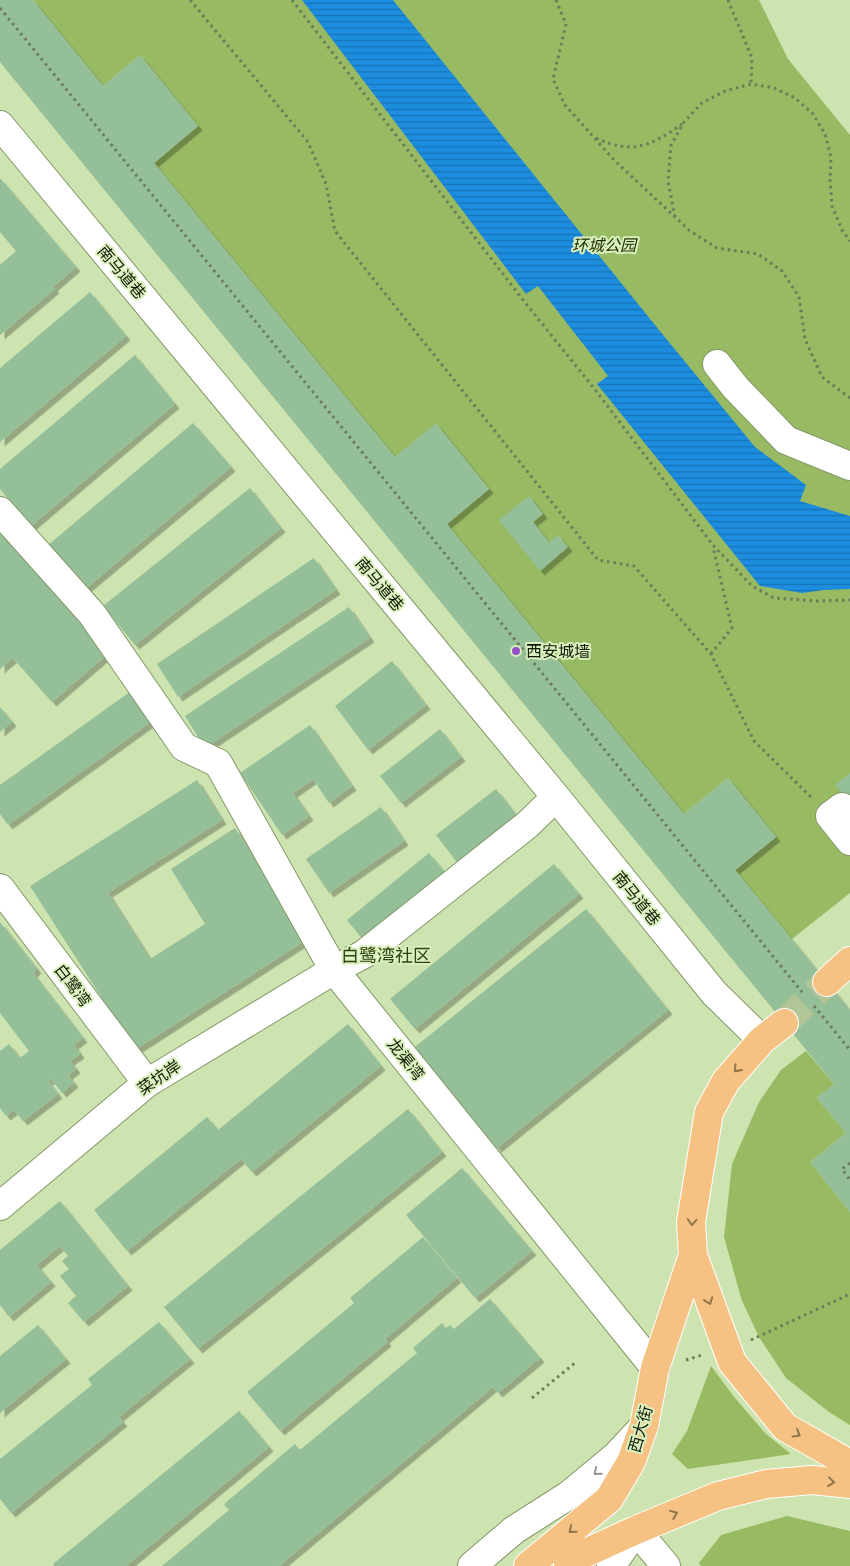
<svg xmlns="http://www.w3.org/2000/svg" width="850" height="1566" font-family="'Noto Serif','Noto Sans SC',serif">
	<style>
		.green { fill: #97ba62 }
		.water { fill: url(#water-rules) }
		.building { fill: #94bf98; filter: url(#shadow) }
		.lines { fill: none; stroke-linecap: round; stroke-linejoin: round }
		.major-tunnel { stroke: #b1c597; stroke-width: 28; stroke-dasharray: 28 14; stroke-linecap: butt }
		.minor-casing { stroke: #849868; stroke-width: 30 }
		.major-casing { stroke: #fff; stroke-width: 30 }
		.path { stroke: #6c7b59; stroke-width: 3; stroke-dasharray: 2.5 4; stroke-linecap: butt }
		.minor { stroke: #fff; stroke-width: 28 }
		.major { stroke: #f5c283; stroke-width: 28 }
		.oneway { stroke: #8e764a }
		.oneway2 { stroke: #93978e }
		.poi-dot { fill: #9250c6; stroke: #daf1be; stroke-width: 2 }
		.labels { text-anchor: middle; stroke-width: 4; stroke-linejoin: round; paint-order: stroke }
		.park-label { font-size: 16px; font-style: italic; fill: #213100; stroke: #daf1be }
		.street-label { font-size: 16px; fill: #101805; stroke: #daf1be }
		.poi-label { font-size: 16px; fill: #101805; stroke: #daf1be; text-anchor: start }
		.neighbourhood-label { font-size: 18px; fill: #2f4012; stroke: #daf1be }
	</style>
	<defs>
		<pattern id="water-rules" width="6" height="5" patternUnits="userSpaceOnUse" patternTransform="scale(1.25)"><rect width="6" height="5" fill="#1d8de0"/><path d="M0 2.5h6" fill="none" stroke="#1872b4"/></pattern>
		<filter id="shadow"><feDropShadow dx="4.5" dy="4.5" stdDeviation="0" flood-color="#0004"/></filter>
	</defs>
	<rect width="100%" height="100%" fill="#cde4b1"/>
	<path class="green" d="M33 0H759L788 59 850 135V893L792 939 735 870 776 837 728 778 684 814 447 524 489 489 436 424 395 457 154 163 198 126 140 55 103 86Z
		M806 1051 834 1084 817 1098 846 1133 810 1162 850 1212V1425L829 1412 786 1378 759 1337 742 1301 724 1237 732 1164 759 1102 781 1070Z
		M711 1366 735 1398 766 1434 791 1454 688 1469 672 1454 687 1431Z
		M787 1516 850 1531V1566H701L699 1563 721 1535Z"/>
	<path class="water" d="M302 0H393L659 330 755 447 806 485 800 501 850 516V589L824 590 802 593 760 586 597 384 608 376 538 286 526 294Z"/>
	<path class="building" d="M0 0H33L103 86 140 55 198 126 154 163 395 457 436 423 489 489 447 524 684 814 728 778 776 837 735 870 850 1010V1212L810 1162 846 1133 817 1098 834 1084 0 62Z
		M0 178 76 267 53 287 55 289 0 335V265L16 251 0 232Z
		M90 292 126 336 0 442V368Z
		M135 355 175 404 31 526 0 489V469Z
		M193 423 231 467 84 590 47 546Z
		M250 488 281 528 135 645 103 606Z
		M529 496 543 514 533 522 549 542 558 535 568 547 540 571 499 520Z
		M0 523 111 651 52 702 13 658 0 669Z
		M314 558 336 590 178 697 157 664Z
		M349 607 370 638 205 748 185 716Z
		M392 661 426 705 368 750 335 706Z
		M131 691 152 721 8 825 0 814V785Z
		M0 707 12 722 0 732Z
		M310 725 352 786 329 803 313 779 293 793 309 816 282 835 240 773Z
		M440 729 461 757 401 803 380 776Z
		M850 773V803L835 785Z
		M197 780 222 820 108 893 150 959 205 924 171 869 235 828 306 940 135 1050 30 886Z
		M496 789 523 824 463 870 436 835Z
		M381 807 404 841 329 893 306 859Z
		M429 853 450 879 368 946 347 920Z
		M554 864 579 894 415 1029 390 999Z
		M586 909 668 1010 497 1148 415 1047Z
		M0 922 37 969 33 973 83 1038 74 1045 80 1054 70 1061 76 1069 68 1075 74 1083 62 1093 51 1079 48 1081 58 1094 23 1121 14 1110 6 1116 0 1108V1051L9 1044 20 1058 29 1051 0 1013Z
		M348 1024 381 1066 252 1172 241 1159 127 1251 94 1210 207 1117 218 1130Z
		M408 1109 442 1152 198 1349 164 1307Z
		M462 1168 532 1251 475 1298 406 1215Z
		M60 1201 128 1286 84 1322 68 1303 76 1296 60 1276 69 1269 62 1261 68 1256 60 1246 37 1265 51 1282 9 1317 0 1305V1250Z
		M423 1237 457 1278 385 1339 387 1342 280 1431 247 1392 354 1303 350 1298Z
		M490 1299 540 1358 498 1393 493 1387 279 1566H162L229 1510 224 1504 295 1444 300 1450 417 1353 413 1348 442 1323 446 1328 450 1325 454 1329Z
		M159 1322 190 1359 119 1417 123 1422 11 1513 0 1499V1459L92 1385 88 1379Z
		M38 1325 66 1359 0 1413V1356Z
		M239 1411 269 1447 126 1566H54L53 1564Z"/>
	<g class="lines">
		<path class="major-tunnel" d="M784 1023 827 982"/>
		<g class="minor-casing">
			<path id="minor" d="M0 125 556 797 714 993 762 1040
				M717 364 735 387 786 440 850 466
				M0 511 92 614 184 747 218 763 334 970 147 1083 0 1206
				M556 797 527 825 364 954 334 970 655 1368
				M842 807 830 816 850 841
				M0 888 147 1083
				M472 1566 514 1530 569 1495 616 1456 644 1426
				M611 1566 636 1530 666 1566"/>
		</g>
		<g class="major-casing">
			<path id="major" d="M827 982 850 961
				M784 1023 762 1040 726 1081 709 1112 691 1222 693 1255 732 1362 785 1427 850 1464
				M528 1566 609 1499 631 1462 644 1426 655 1368 693 1255
				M568 1566 579 1556 636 1530 718 1496 766 1484 812 1480 850 1484"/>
		</g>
		<path class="path" d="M190 0 308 142 326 184 335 231 598 560 634 566 711 654 754 741 812 798
			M292 0 523 300 593 387 713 545 752 586 774 598 817 601 850 600
			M556 0 566 24 553 79 565 105 614 160 690 231 717 248 758 254 782 271 799 297 805 339 822 377 850 398
			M728 0 752 58 751 84
			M0 8 802 992
			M596 138C632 155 651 146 682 124
			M675 217 668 181 671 145 684 122 702 103 725 91 751 84 774 88 795 98 813 114 825 134 831 157 830 180 832 206 842 230 850 241
			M711 654 732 628 713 547
			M814 1006 850 1050
			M850 1163 842 1169 850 1180
			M751 1340 850 1294
			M686 1360 702 1355
			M532 1398 576 1362"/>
		<use href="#minor" class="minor"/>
		<use href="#major" class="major"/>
	</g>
	<defs><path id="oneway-chevron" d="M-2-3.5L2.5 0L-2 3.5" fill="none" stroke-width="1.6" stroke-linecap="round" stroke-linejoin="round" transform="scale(1.25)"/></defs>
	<g class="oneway">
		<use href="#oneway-chevron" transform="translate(737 1069) rotate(132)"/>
		<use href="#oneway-chevron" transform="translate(692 1222) rotate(94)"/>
		<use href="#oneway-chevron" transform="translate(709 1301) rotate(70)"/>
		<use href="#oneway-chevron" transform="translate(797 1434) rotate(30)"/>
		<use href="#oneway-chevron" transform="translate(831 1482) rotate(7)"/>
		<use href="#oneway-chevron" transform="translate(674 1514) rotate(-22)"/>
		<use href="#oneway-chevron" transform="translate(572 1530) rotate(140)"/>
	</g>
	<use class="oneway2" href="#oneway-chevron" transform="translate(597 1472) rotate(140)"/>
	<circle class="poi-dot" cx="516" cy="651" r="5"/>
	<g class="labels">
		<g class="park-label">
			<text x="604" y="251">环城公园</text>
		</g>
		<g class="street-label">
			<text transform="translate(122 272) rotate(50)" y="6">南马道巷</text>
			<text transform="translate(380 584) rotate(50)" y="6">南马道巷</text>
			<text transform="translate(637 898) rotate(51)" y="6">南马道巷</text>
			<text transform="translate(73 985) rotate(53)" y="6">白鹭湾</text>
			<text transform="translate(406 1059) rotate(51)" y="6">龙渠湾</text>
			<text transform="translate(159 1077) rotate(-34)" y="6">菜坑岸</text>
			<text transform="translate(640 1429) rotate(-74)" y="6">西大街</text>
		</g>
		<g class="poi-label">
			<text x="526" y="657">西安城墙</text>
		</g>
		<g class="neighbourhood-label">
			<text x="386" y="962">白鹭湾社区</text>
		</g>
	</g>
</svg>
